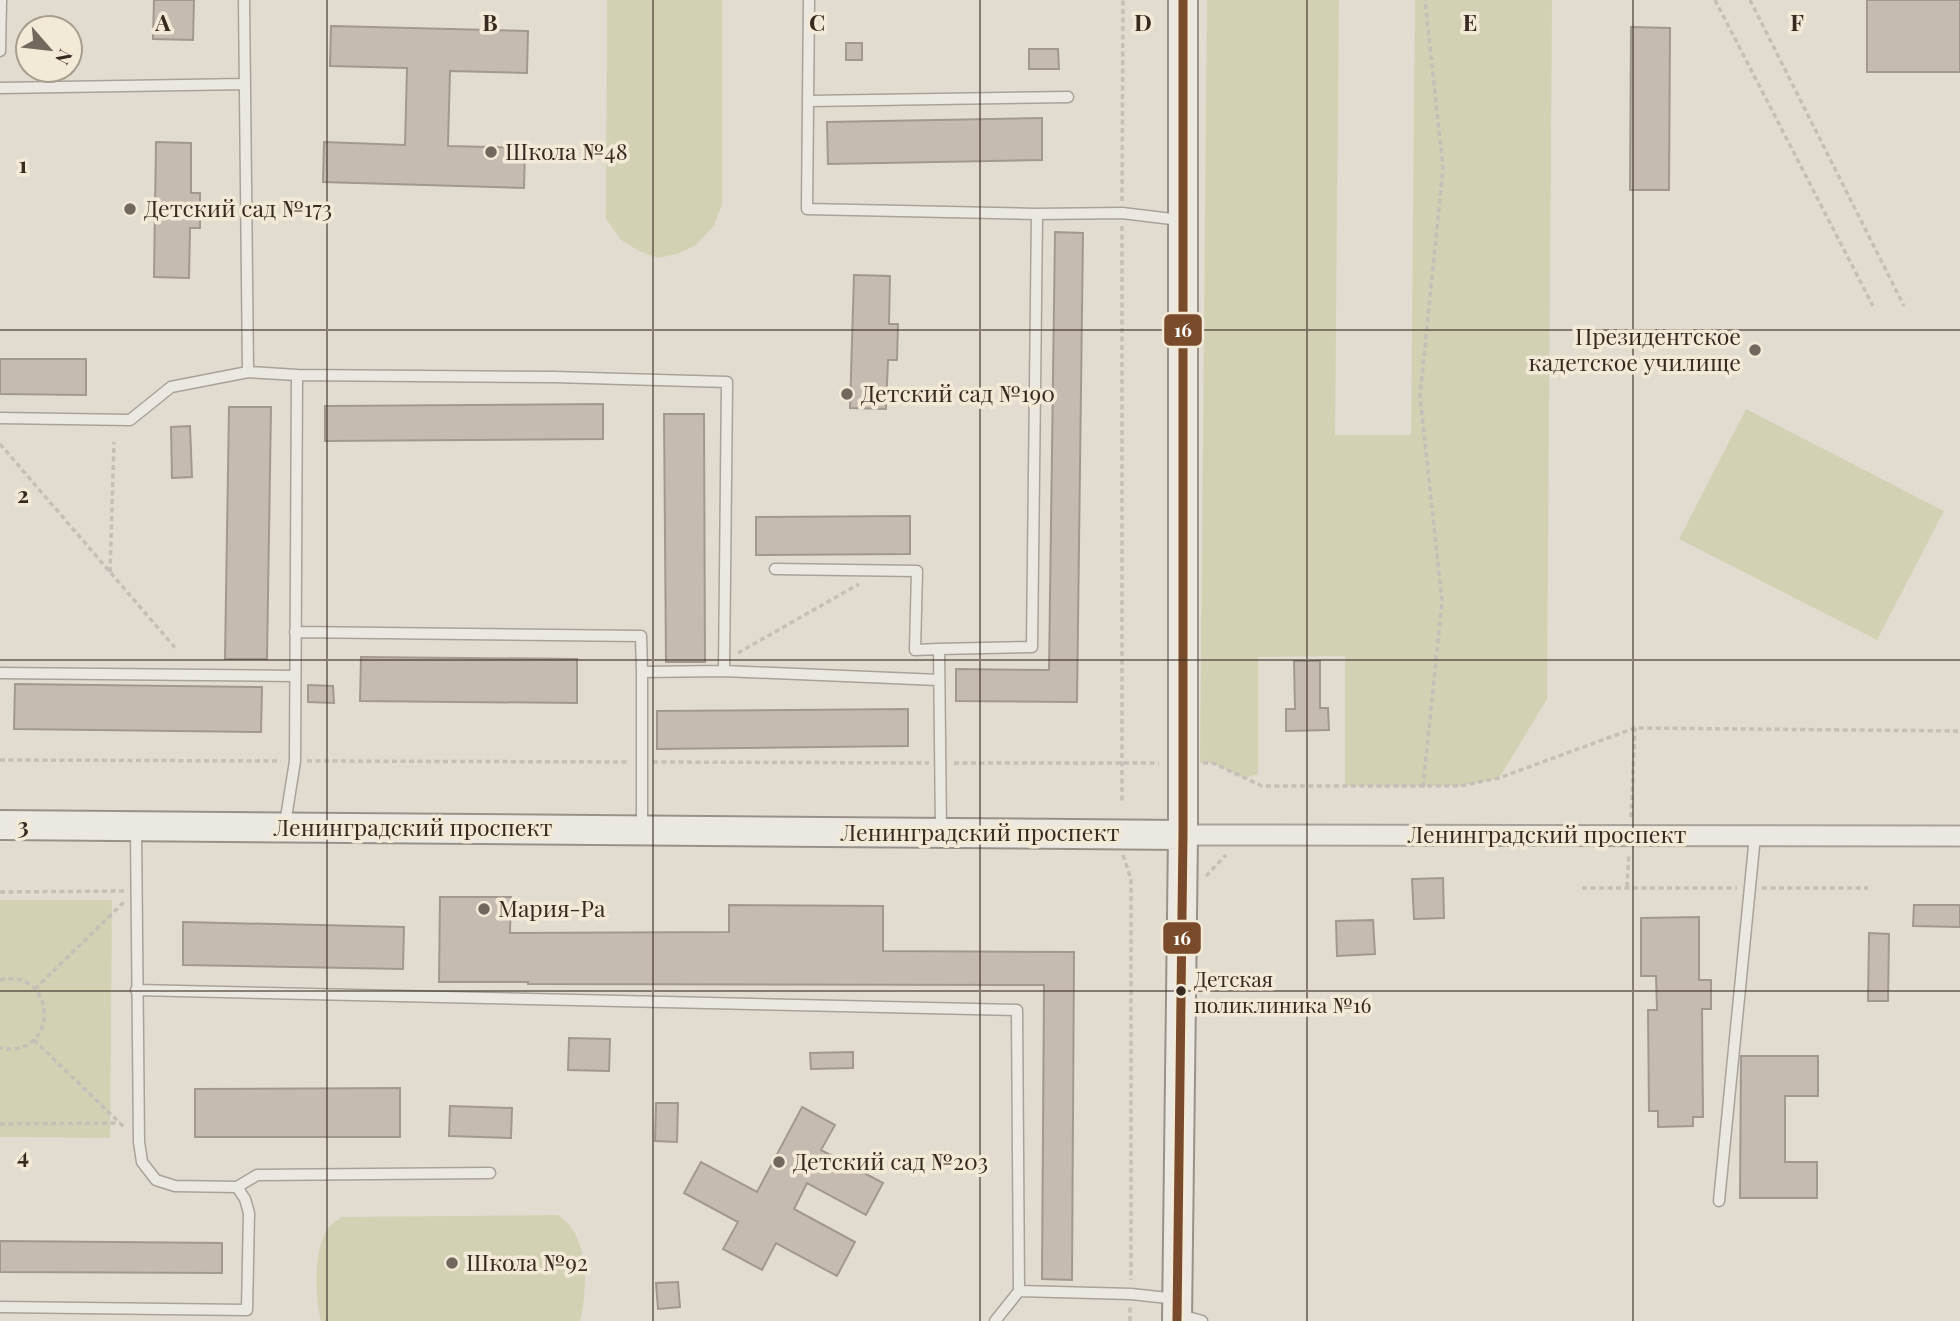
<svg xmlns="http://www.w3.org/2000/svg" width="1960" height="1321" font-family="'Playfair Display',serif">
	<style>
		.green { fill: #d2d1b4 }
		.building { fill: #c6bbb1; stroke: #a3988f; stroke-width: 2 }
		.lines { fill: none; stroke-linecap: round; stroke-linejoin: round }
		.lane-casing { stroke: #a8a298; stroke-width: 13 }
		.street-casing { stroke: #a8a298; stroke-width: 23 }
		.secondary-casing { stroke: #989188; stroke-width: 32 }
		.path { stroke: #c4bfb7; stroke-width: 3.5; stroke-dasharray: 5 3.5; stroke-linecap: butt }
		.lane { stroke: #ebe8e1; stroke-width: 10 }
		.street { stroke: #ebe8e1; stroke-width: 19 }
		.secondary { stroke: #ebe8e1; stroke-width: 28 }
		.bus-1-casing { stroke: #f3e9d7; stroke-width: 14 }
		.bus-1 { stroke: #7a4b2a; stroke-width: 9 }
		.grid { fill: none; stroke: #372a21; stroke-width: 2; stroke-opacity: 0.55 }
		.poi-dot { fill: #73685e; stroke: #f3e9d7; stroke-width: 2.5 }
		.bus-dot { fill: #372a21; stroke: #f3e9d7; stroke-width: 2.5 }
		.labels { text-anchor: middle; stroke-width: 7; stroke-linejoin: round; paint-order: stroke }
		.bus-label { font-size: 21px; fill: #372a21; stroke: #f3e9d7; text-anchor: start }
		.poi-label { font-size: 23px; fill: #372a21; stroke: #f3e9d7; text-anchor: start }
		.street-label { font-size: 23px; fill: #372a21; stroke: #f3e9d7 }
		.grid-label { font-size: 23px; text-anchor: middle; font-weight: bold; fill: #372a21; stroke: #f3e9d7; stroke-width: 7; stroke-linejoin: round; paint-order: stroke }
		.line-badge { stroke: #f3e9d7; stroke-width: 2.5 }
		.badge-label { font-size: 19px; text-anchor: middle; font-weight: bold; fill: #fff }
	</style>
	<rect width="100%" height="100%" fill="#e2dcd0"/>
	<path class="green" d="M607 0H722V204L714 226 696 245 677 254 658 258 639 251 621 240 606 219Z
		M1207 0H1339L1335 435H1411L1415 0H1552L1547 699 1499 778 1460 786H1345V656L1258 657V774L1245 778 1213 763H1200Z
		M1746 409 1944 511 1877 640 1679 539Z
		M0 900H112L110 1138 0 1137Z
		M558 1215C590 1236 588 1287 580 1321H321C315 1296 313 1251 328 1228 331 1224 337 1221 341 1217Z"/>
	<path class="building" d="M154 0H194L193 40 153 39Z
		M1867 0H1960V72H1867Z
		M331 26 528 31 527 73 450 71 448 146 525 148 524 188 323 182 324 142 405 145 407 68 330 66Z
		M1631 27 1670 28 1669 190H1630Z
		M846 43H862V60H846Z
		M1029 49H1058L1059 69H1029Z
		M1042 118V160L828 164 827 122Z
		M156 142 191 143V193H200V228H190L189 278 154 277Z
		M1055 232 1083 233 1077 702 956 701V669L1049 670Z
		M854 275 890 276 889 324H898L897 360H888L886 409 850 408Z
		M0 359H86V395L0 394Z
		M603 404V439L325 441V406Z
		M229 407H271L267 659H225Z
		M664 414H704L705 662H666Z
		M190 426 192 477 172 478 171 427Z
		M910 516V554L756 555V517Z
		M361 657 577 659V703L360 701Z
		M1294 661H1320V708H1328L1329 730 1286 731V709H1295Z
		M15 684 262 687 261 732 14 729Z
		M308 685 333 686 334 703 308 702Z
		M908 709V746L657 749V711Z
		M1443 878 1444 918 1414 919 1412 879Z
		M440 897H511L510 933 729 932V905L883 906V951L1074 952 1072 1280 1042 1279 1044 985 528 984V982H439Z
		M1914 905H1960V927L1913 926Z
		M1699 917V980H1711V1009H1702L1703 1117H1693V1126L1658 1127V1111H1649L1648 1010H1657L1656 976H1641V918Z
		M1373 920 1375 954 1337 956 1336 921Z
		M183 922 404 927 403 969 183 965Z
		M1869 933 1889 934 1888 1001H1868Z
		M569 1038 610 1039 609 1071 568 1070Z
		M853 1052V1068L811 1069 810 1053Z
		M1741 1056H1818V1096H1785V1162H1817V1198H1740Z
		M400 1088V1137H195V1089Z
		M656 1103H678L677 1142 655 1141Z
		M450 1106 512 1108 511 1138 449 1136Z
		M802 1107 835 1125 821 1150 883 1183 866 1215 807 1183 794 1209 855 1242 837 1276 776 1243 762 1270 723 1249 738 1222 684 1193 701 1162 757 1192Z
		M0 1241 222 1243V1273L0 1272Z
		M678 1282 680 1307 658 1309 656 1283Z"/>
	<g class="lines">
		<g class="lane-casing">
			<path id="lane" d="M244 0 248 372 297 375 295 761 285 824
				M809 0 807 209 1037 214 1032 647 939 649 941 832
				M0 51 1 0
				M0 88 245 84
				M809 101 1068 97
				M1037 214 1122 213 1180 220
				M297 375 554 377 727 382 724 671 642 672V830
				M0 418 130 420 171 387 248 372
				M775 569 917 571 915 650 939 649
				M295 632 641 636 642 672
				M724 671 939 680
				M0 673 294 676
				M136 830 139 1142 142 1162 156 1180 175 1186 237 1187 257 1175 490 1173
				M136 990 1017 1010 1019 1291 995 1321
				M1719 1201 1755 836
				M1019 1291 1131 1294 1177 1299
				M0 1307 247 1310 249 1213 245 1199 237 1187
				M1181 1315 1202 1321"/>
		</g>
		<g class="street-casing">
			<path id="street" d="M1183 835 1960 836"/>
		</g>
		<g class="secondary-casing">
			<path id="secondary" d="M0 825 1183 835
				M1177 1321 1183 835V0"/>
		</g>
		<path class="path" d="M1715 0 1873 306
			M1750 0 1904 306
			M1122 201 1123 0
			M1122 226V804
			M0 444 177 650
			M110 572 114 442
			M738 653 859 584
			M0 760 281 761
			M307 761 628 762
			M653 762 929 763
			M954 763H1159
			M1203 763H1213L1262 786H1460L1499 778 1635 728 1960 731
			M1423 787 1442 601 1420 396 1443 168 1425 0
			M1631 817 1635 728
			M1123 855 1131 879V1280
			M1206 876 1226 855
			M1627 887 1629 853
			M1582 888H1737
			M1762 888H1868
			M0 892 124 891
			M0 980C58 967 60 1060 0 1048
			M35 989 124 902
			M34 1040 125 1128
			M0 1124 120 1123
			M1130 1321V1306"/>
		<use href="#lane" class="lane"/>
		<use href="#street" class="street"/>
		<use href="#secondary" class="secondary"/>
		<g class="bus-1-casing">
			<path id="bus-1" d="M1177 1321 1183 835V0"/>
		</g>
		<use href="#bus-1" class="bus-1"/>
	</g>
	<path class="grid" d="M327 0V1321M653 0V1321M980 0V1321M1307 0V1321M1633 0V1321M0 330H1960M0 660H1960M0 991H1960"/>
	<g class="poi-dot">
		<circle cx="491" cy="152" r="7"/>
		<circle cx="130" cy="209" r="7"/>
		<circle cx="1755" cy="350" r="7"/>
		<circle cx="847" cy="394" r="7"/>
		<circle cx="484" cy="909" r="7"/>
		<circle cx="779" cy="1162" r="7"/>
		<circle cx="452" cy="1263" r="7"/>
	</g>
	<circle class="bus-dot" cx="1181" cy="991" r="6"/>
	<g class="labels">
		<g class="bus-label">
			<text x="1194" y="987">Детская<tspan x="1194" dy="26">поликлиника №16</tspan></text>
		</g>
		<g class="poi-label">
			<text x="505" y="160">Школа №48</text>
			<text x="144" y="217">Детский сад №173</text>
			<text x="1741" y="345" text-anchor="end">Президентское<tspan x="1741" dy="26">кадетское училище</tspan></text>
			<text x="861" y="402">Детский сад №190</text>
			<text x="498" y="917">Мария-Ра</text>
			<text x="793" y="1170">Детский сад №203</text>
			<text x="466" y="1271">Школа №92</text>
		</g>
		<g class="street-label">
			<text x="413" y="836">Ленинградский проспект</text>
			<text x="980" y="841">Ленинградский проспект</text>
			<text x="1547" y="843">Ленинградский проспект</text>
		</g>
	</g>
	<g class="grid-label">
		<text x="163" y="31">A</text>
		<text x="490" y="31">B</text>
		<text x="817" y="31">C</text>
		<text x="1143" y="31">D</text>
		<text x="1470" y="31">E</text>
		<text x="1797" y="31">F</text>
		<text x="23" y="173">1</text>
		<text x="23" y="503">2</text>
		<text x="23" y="834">3</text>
		<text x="23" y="1164">4</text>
	</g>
	<g class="line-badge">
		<rect x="1163" y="313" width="40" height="34" rx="7" fill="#7a4b2a"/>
		<rect x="1162" y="921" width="40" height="34" rx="7" fill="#7a4b2a"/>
	</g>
	<g class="badge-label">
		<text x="1183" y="337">16</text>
		<text x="1182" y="945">16</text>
	</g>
	<g transform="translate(49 49) rotate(118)"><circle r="33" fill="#f3e9d7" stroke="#a89d8e" stroke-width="2"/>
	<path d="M0-5L12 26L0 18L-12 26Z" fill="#73685e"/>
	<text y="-10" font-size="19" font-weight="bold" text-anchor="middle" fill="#372a21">N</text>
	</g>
</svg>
